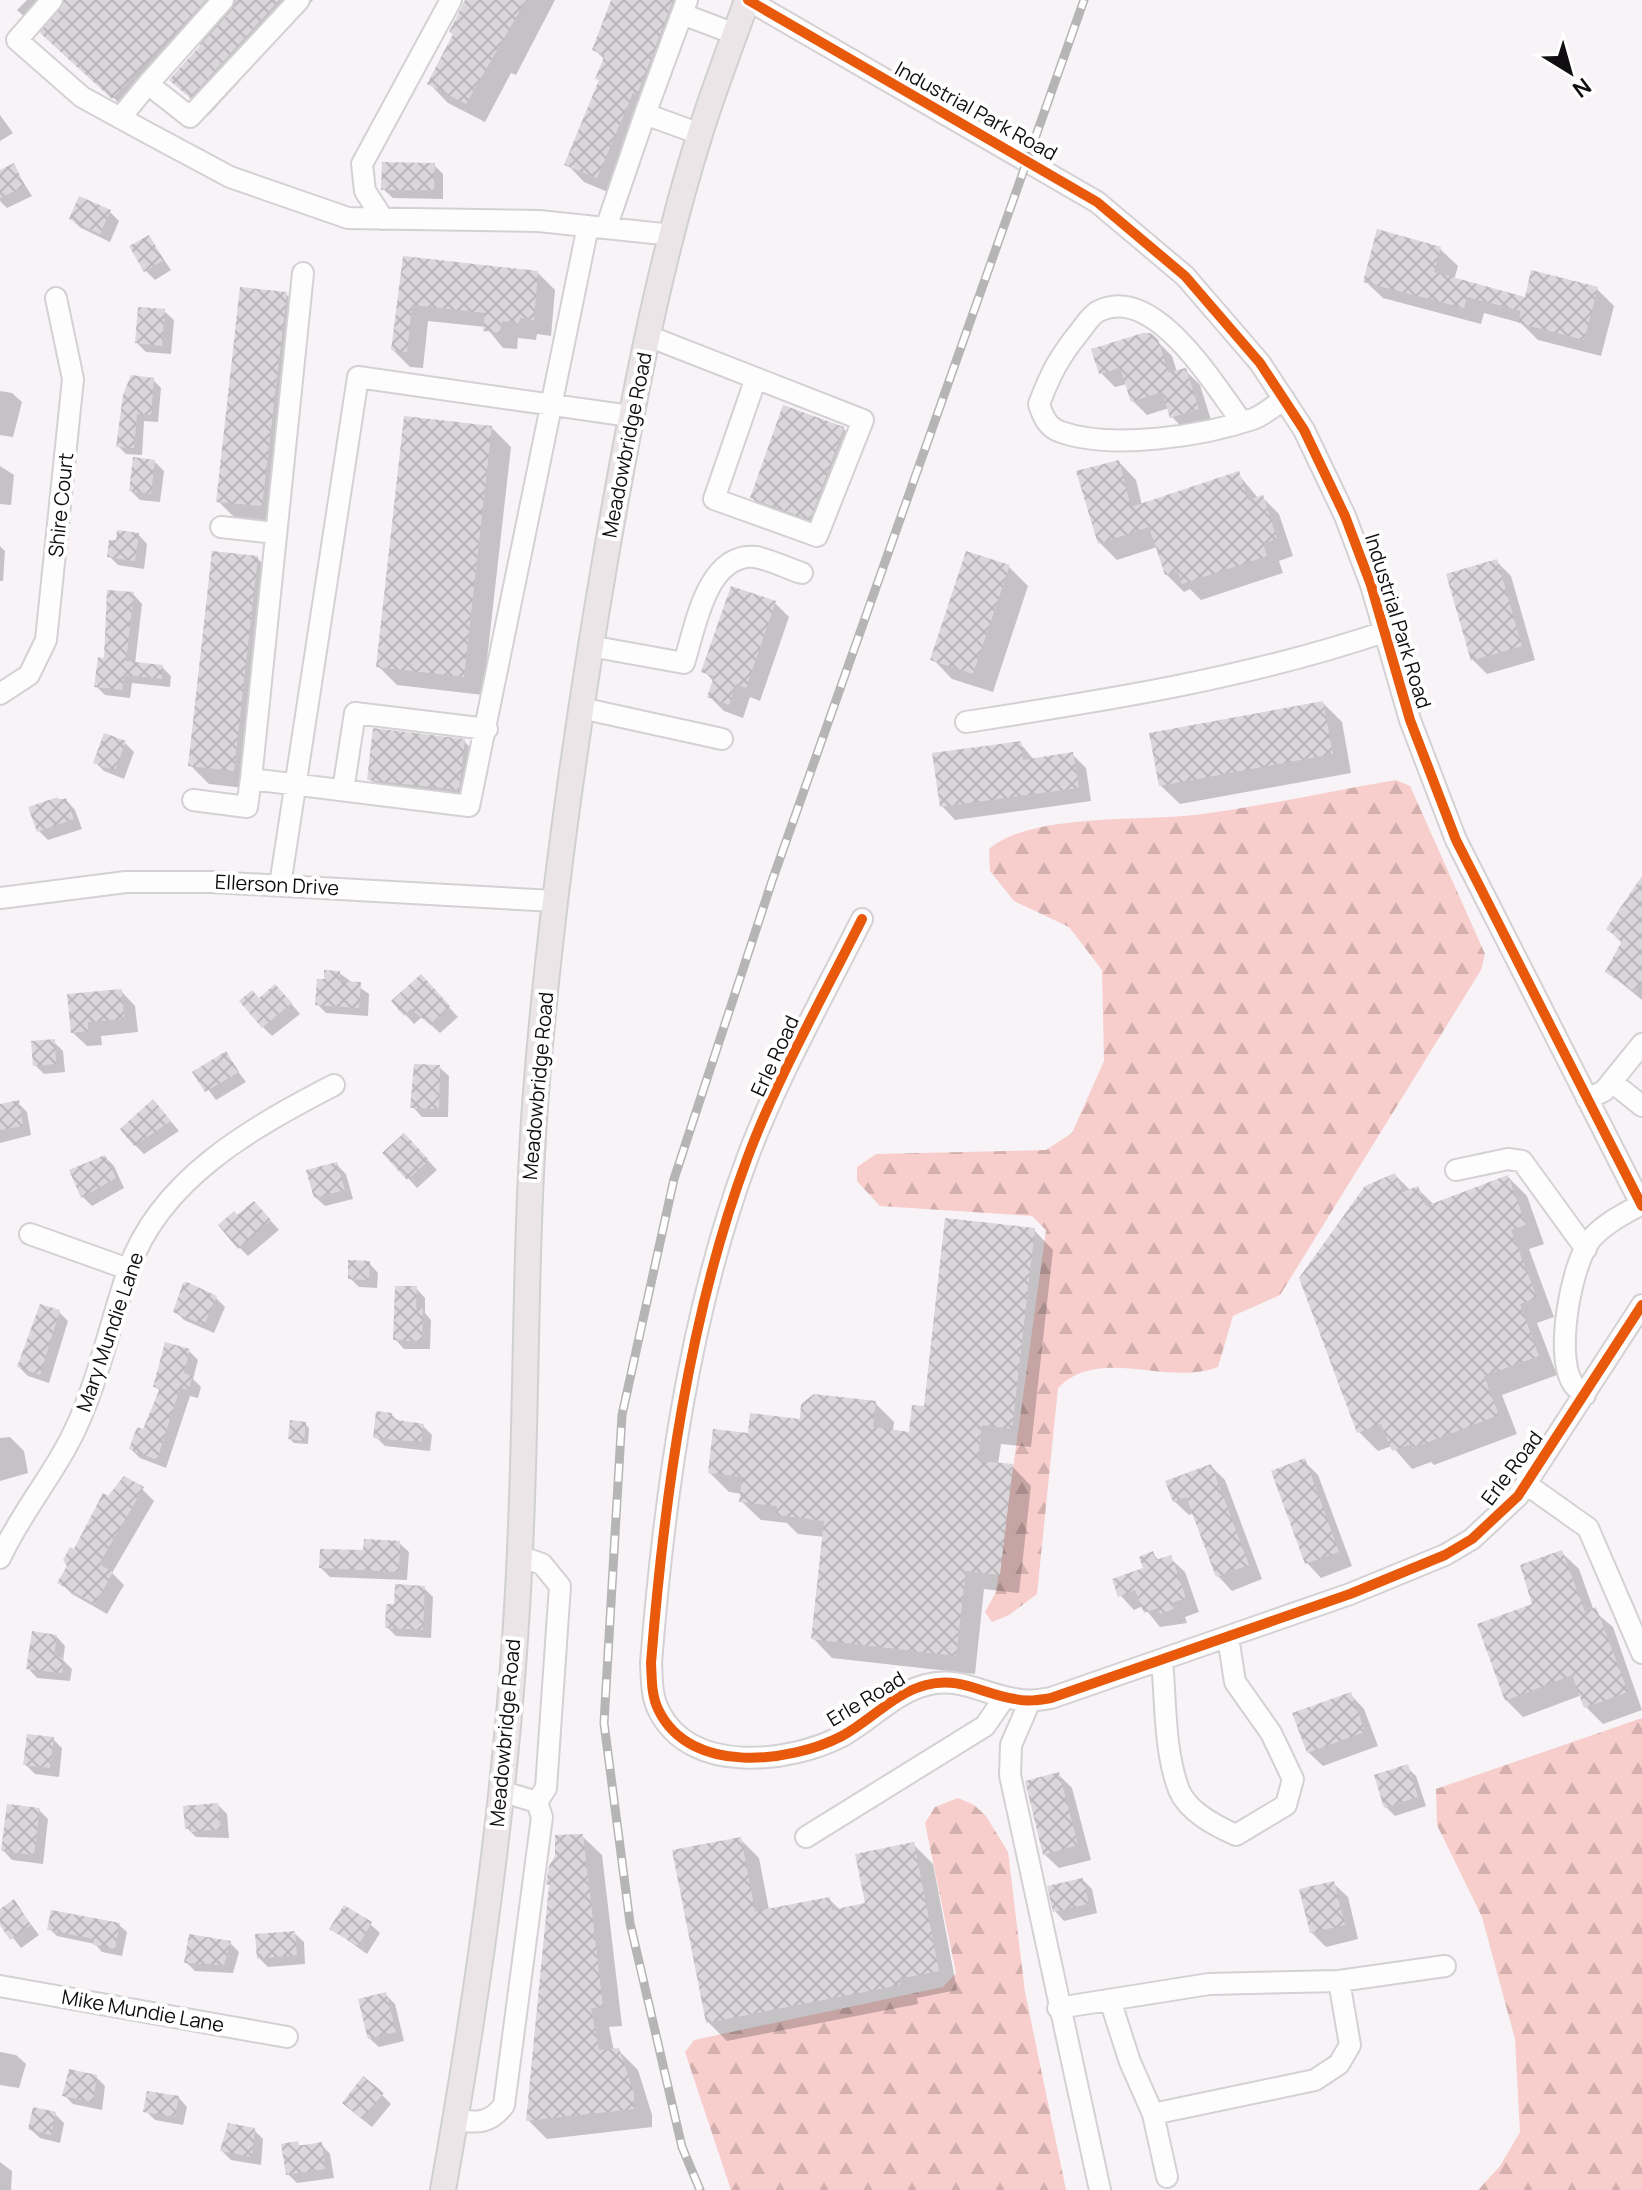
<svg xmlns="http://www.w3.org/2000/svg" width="1642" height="2190" font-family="Manrope,sans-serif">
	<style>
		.forest { fill: url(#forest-firs) }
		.shadow { fill: #0003 }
		.building { fill: url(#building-cross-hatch) }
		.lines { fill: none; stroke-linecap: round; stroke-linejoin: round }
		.minor-casing { stroke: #d4d1d4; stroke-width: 24 }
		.major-casing { stroke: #d1d0d1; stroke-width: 28 }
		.minor { stroke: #fefdfe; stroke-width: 20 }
		.major { stroke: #ebe5e8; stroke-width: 24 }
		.rail-casing { stroke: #b6b5b6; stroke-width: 9 }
		.rail { stroke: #fff; stroke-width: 6; stroke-dasharray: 18; stroke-linecap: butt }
		.cycleway-casing { stroke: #fff; stroke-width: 15 }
		.cycleway { stroke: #e8590c; stroke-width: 10 }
		.labels { text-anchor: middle; stroke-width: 8; stroke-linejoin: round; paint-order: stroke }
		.street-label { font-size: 20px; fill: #100e10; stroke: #fff }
	</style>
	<defs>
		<pattern id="forest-firs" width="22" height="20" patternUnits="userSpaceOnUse" patternTransform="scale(2)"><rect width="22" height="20" fill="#f7cecc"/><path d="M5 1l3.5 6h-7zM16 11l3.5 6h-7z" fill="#d3b0ae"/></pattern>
		<pattern id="building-cross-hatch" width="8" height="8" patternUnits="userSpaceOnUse" patternTransform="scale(2)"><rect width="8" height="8" fill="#d9d7da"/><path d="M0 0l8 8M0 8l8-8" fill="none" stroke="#b9b7ba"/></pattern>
	</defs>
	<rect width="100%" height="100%" fill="#f7f3f7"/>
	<path class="forest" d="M1396 780 1410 786 1485 954 1481 970 1280 1295 1233 1316 1218 1367C1166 1387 1100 1345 1058 1388L1037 1594 1009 1615 992 1622 985 1612 996 1592 1046 1230 1032 1216 880 1206 857 1181V1167L876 1154 1046 1150 1072 1133 1104 1061 1102 970 1069 927 1014 901 990 871 989 849C1031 812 1148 822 1203 814 1268 805 1332 791 1396 780Z
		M1642 1718V2190H1478L1500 2166 1520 2132 1515 2039 1482 1917 1437 1825 1436 1789Z
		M958 1798 974 1805 986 1816 1008 1852 1025 1992 1066 2190H731L685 2052 694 2040 943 1987 956 1973 925 1823 935 1807Z"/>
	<path class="shadow" d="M27 0H313L209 115 190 98 202 46 199 44 132 115 17 10Z
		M467 0H555L516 75 511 73 485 122 448 103 429 83 455 35Z
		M613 0H699L655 111 615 195 584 182 567 164 601 81 605 60 594 49Z
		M0 115 13 133 0 141Z
		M434 165 443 174V199L393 198 383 189Z
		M13 166 32 196 7 208 0 201V172Z
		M110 212 119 221 110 242 81 228 71 219Z
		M148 237 171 270 155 280 146 271Z
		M1440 249 1458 266 1454 280 1526 299 1597 289 1614 306 1601 356 1538 340 1521 323 1484 313 1481 324 1383 298 1365 281Z
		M405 259 538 273 555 290 551 336 537 334 536 340 518 338 517 349 503 348 486 327 428 321 423 368 410 367 393 350Z
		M286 294 305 314 281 525 237 520 218 501Z
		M164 311 174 320 171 354 146 352 137 343Z
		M1157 341 1172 356 1177 372 1186 371 1200 385 1212 423 1186 431 1172 417 1169 408 1147 415 1132 400 1127 384 1115 387 1101 373Z
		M153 380 161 388 158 422 144 421 142 455 126 454 118 446Z
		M0 391 12 393 22 402 13 437 0 435Z
		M492 428 511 447 483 695 397 685 378 666Z
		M843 428 862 448 829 538 772 517 752 498Z
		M155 462 164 471 160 502 140 500 131 491Z
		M1119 462 1136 480 1142 505 1238 474 1258 498 1262 497 1279 514 1293 556 1279 561 1283 573 1201 600 1190 589 1184 592 1166 574 1157 547 1117 560 1100 543Z
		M0 466 14 475 11 505 0 504Z
		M138 534 147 544 144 569 118 565 109 556Z
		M0 546 5 551 3 581H0Z
		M257 558 277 578 253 789 209 784 190 765Z
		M1497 562 1511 576 1535 660 1487 674 1473 660Z
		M1009 567 1028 586 993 692 952 679 933 659Z
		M133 594 142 604 135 664 162 667 171 676 170 687 132 683 130 698 105 695 96 686Z
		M774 602 789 617 760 701 750 697 743 718 724 711 710 697 714 682 704 671Z
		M1323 703 1342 722 1351 773 1180 804 1160 785Z
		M464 741 478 756 473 803 384 793 370 779Z
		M125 743 134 752 124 779 104 771 95 762Z
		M1020 743 1034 760 1072 754 1086 768 1091 801 955 820 942 806Z
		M58 799 66 800 75 810 82 829 48 840 39 831Z
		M1642 891V1000L1608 972 1623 944 1608 929Z
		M339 973 369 994 368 1016 326 1013 317 1004Z
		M430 986 458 1017 440 1033 422 1017 414 1024 394 1002Z
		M121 991 135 1006 138 1032 101 1036 102 1045 87 1046 72 1032Z
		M284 995 300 1014 272 1036 263 1027 259 1000Z
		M54 1042 63 1051 65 1072 44 1074 35 1065Z
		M225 1054 246 1082 216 1100 195 1072Z
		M439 1067 449 1076 448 1117H422L413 1107Z
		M18 1103 27 1112 31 1135 0 1143V1106Z
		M162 1111 179 1131 144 1154 135 1145Z
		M413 1144 437 1170 417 1188 385 1153Z
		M105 1157 114 1166 124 1188 92 1206 83 1197 72 1171Z
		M337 1165 346 1174 353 1199 325 1206 315 1197Z
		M1395 1175 1411 1191 1418 1189 1434 1205 1508 1177 1527 1196 1544 1244 1529 1249 1554 1317 1537 1323 1557 1375 1502 1395 1517 1434 1434 1465 1431 1462 1412 1469 1392 1446 1378 1451 1359 1432Z
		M263 1212 279 1230 248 1256 239 1247 237 1218Z
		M1034 1230 1053 1250 1031 1447 1001 1444 998 1465 1012 1466 1031 1486 1019 1593 984 1589 975 1674 832 1658 813 1638 825 1537 798 1534 787 1523 761 1520 741 1501 742 1494 729 1492 710 1473 749 1435 875 1403 894 1422 893 1432 911 1434Z
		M369 1263 378 1273 377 1288 359 1287 350 1278Z
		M416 1288 425 1298V1313L431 1320 430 1349H404L395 1339Z
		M216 1298 225 1307 214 1333 184 1320 175 1311Z
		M59 1312 68 1321 49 1383 28 1376 19 1367Z
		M189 1351 198 1360 193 1379 201 1387 198 1398 190 1396 166 1468 140 1458 131 1449 145 1432 161 1392 155 1386Z
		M391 1414 399 1422 423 1426 432 1435 430 1451 385 1446 376 1437Z
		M305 1424 309 1428 308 1444 294 1443 290 1439Z
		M10 1437 24 1451 28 1473 0 1481V1438Z
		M1304 1461 1318 1475 1352 1566 1321 1578 1307 1563Z
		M1211 1466 1225 1480 1262 1579 1232 1591 1218 1576 1194 1513 1189 1515 1174 1501Z
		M142 1489 154 1501 112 1573 124 1585 107 1614 72 1594 60 1582 108 1499Z
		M399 1543 409 1552 407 1580 330 1577 321 1568Z
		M1561 1552 1579 1569 1594 1611 1613 1627 1642 1710 1603 1724 1586 1707 1582 1695 1523 1717 1506 1700Z
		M1153 1554 1160 1561 1170 1558 1185 1572 1199 1612 1185 1617 1187 1623 1160 1627 1143 1606 1134 1610 1120 1595 1146 1569Z
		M424 1588 433 1597 431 1638 396 1636 387 1627 396 1606Z
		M56 1636 65 1646 63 1660 72 1669 70 1681 37 1678 28 1668Z
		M1350 1694 1364 1709 1378 1746 1323 1766 1308 1752Z
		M53 1739 62 1748 59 1777 35 1774 25 1764Z
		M1407 1767 1416 1776 1426 1806 1395 1816 1386 1807Z
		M1058 1774 1072 1788 1091 1860 1059 1868 1044 1854Z
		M218 1805 227 1814 229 1838 196 1837 187 1828Z
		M39 1810 48 1819 43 1864 12 1860 3 1850Z
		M582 1836 602 1855 622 2026 609 2027 614 2051 618 2050 638 2070 652 2115V2127L547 2139 528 2120Z
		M740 1839 759 1858 769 1910 829 1899 840 1910 867 1905 914 1845 933 1864 957 1990 917 1998 918 2004 727 2041 708 2022Z
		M1083 1880 1092 1889 1097 1913 1064 1921 1055 1911Z
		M1333 1883 1348 1897 1358 1939 1326 1947 1311 1932Z
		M14 1902 39 1935 21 1948 0 1921V1911Z
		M370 1924 380 1933 367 1954 332 1929Z
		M119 1925 127 1932 122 1956 102 1952 95 1944 57 1936 50 1929Z
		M294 1933 304 1942 305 1964 268 1967 259 1958Z
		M230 1943 239 1952 233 1973 195 1971 186 1962Z
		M385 1994 395 2004 404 2041 379 2047 369 2038Z
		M0 2052 16 2055 26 2064 19 2088 0 2085Z
		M96 2077 105 2086 102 2110 73 2104 64 2095Z
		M382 2095 391 2104 372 2127 353 2112Z
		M178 2097 187 2107 183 2125 155 2120 146 2111Z
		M55 2114 64 2123 60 2143 40 2138 30 2129Z
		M254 2130 263 2139 261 2165 231 2160 222 2151Z
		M321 2144 330 2154 334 2178 297 2183 288 2174 283 2146Z
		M0 2162 12 2171 11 2190H0Z"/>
	<path class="building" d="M65 0H206L112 99 40 33Z
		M236 0H279L190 98 169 80 233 9Z
		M465 0H526L466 104 427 84 453 34 449 32Z
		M611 0H673L637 95 633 93 597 178 564 165 599 80 595 79 605 55 592 50Z
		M382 162 435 163 434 190H381Z
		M14 163 25 186 0 198V170Z
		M79 196 111 210 100 234 69 219Z
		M1377 229 1441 247 1434 272 1525 297 1531 270 1598 287 1584 340 1518 323 1521 311 1467 297 1464 308 1363 282Z
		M149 235 164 260 144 272 129 246Z
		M403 256 538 271 534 320 520 318 519 323 502 321 500 333 483 331 485 313 412 305 407 352 391 350Z
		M240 287 287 292 262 506 216 502Z
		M138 307 165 309 162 346 135 343Z
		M1143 333H1150L1158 339 1168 372 1186 368 1199 409 1170 418 1162 392 1131 402 1120 368 1099 374 1091 349Z
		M131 375 154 378 151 415 137 414 134 448 116 447 123 395Z
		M783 405 844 427 810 520 750 498Z
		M404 416 492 426 464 677 376 667Z
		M133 457 155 460 151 494 129 491Z
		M1119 460 1131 507 1239 471 1248 500 1263 495 1277 539 1263 543 1267 556 1182 584 1178 571 1165 575 1149 527 1098 544 1076 471Z
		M117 530 139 533 135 561 107 557 109 540H116Z
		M212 551 258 556 234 771 188 766Z
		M966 551 1010 565 973 674 930 660Z
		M1497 559 1522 646 1471 661 1446 574Z
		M731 586 776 601 746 688 736 684 729 705 707 697 714 676 701 672Z
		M107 590 134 592 126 661 163 665 162 679 124 675 122 690 94 687 98 657 104 658Z
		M1323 701 1333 754 1159 786 1149 733Z
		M373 728 465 739 459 790 367 780Z
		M104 733 126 741 115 771 93 763Z
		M1021 741 1023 760 1073 752 1079 788 940 807 932 753Z
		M58 797 59 801 66 798 74 819 37 832 28 807Z
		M1642 876V983L1635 992 1605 972 1622 941 1606 929Z
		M324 970 340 971 339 981 361 982 359 1008 315 1005 317 979H324Z
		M421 974 450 1006 430 1025 411 1009 404 1016 391 1001Z
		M275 984 292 1003 262 1028 239 1001 252 990 259 998Z
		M122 989 124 1019 88 1022V1031L71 1033 67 994Z
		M55 1039 56 1064 33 1066 31 1041Z
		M226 1051 239 1072 205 1092 192 1072Z
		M414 1064 440 1065 439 1109 410 1108Z
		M153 1099 171 1121 134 1146 120 1129Z
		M19 1100 23 1126 0 1130V1104Z
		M404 1133 429 1160 407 1180 382 1153Z
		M105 1155 116 1178 81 1198 69 1170Z
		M337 1162 345 1190 314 1198 306 1170Z
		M1395 1173 1403 1192 1418 1186 1426 1206 1508 1175 1526 1225 1511 1230 1537 1298 1520 1304 1539 1356 1484 1376 1499 1415 1413 1448 1411 1444 1392 1451 1381 1424 1357 1433 1299 1278 1365 1186Z
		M254 1201 271 1220 238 1249 218 1225 234 1211 237 1215Z
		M945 1218 1035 1228 1012 1429 982 1425 978 1461 1013 1464 1000 1575 966 1571 956 1656 811 1639 824 1521 776 1515 777 1506 739 1502 742 1477 708 1473 713 1429 748 1433 750 1413 800 1419 801 1404 814 1394 876 1401 873 1427 909 1432 912 1405 924 1406Z
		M348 1260 370 1261 369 1280 348 1279Z
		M187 1282 217 1296 204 1325 173 1312 183 1283Z
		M395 1286H417L416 1308H423L422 1341 393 1340Z
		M40 1304 60 1310 40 1375 17 1367Z
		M165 1342 190 1349 184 1373 192 1376 189 1390 180 1388 157 1460 129 1449 137 1427 143 1429 160 1388 153 1387Z
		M376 1411 392 1413 391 1419 424 1424 421 1442 373 1438Z
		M290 1420 306 1422 304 1441 288 1439Z
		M1305 1458 1339 1552 1305 1564 1271 1471Z
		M1211 1464 1249 1565 1216 1577 1186 1497 1173 1502 1165 1481Z
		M124 1476 144 1487 99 1564 113 1572 95 1604 57 1583 67 1566 63 1560 70 1547 74 1549 103 1493 108 1496Z
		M364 1539 400 1541 399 1572 319 1568 320 1549 363 1550Z
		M1562 1550 1585 1612 1596 1607 1628 1692 1584 1708 1572 1675 1505 1701 1477 1624 1532 1604 1520 1565Z
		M1153 1551 1156 1560 1171 1555 1186 1598 1172 1603 1174 1609 1160 1614 1158 1608 1144 1613 1135 1590 1118 1597 1112 1579 1143 1568 1139 1557Z
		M395 1584 425 1586 423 1630 385 1628 386 1604H394Z
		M32 1631 57 1635 54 1656 64 1658 62 1673 26 1669Z
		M1351 1692 1365 1732 1307 1753 1292 1713Z
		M27 1734 54 1737 50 1768 23 1765Z
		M1408 1764 1418 1797 1384 1808 1374 1775Z
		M1059 1772 1078 1845 1043 1855 1025 1781Z
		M218 1803 221 1829 191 1832V1828L185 1829 183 1806Z
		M7 1804 40 1808 34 1855 1 1851Z
		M583 1834 603 2007 591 2008 599 2050 619 2048 634 2094V2109L526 2121 549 1885 546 1884 549 1866 555 1856V1835Z
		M741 1837 755 1911 830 1897 832 1910 865 1903 855 1854 914 1842 939 1971 899 1979 900 1985 706 2023 672 1850Z
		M1083 1878 1089 1904 1053 1912 1047 1886Z
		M1334 1881 1345 1925 1310 1933 1299 1889Z
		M14 1899 31 1925 10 1940 0 1925V1909Z
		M344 1905 372 1922 358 1946 329 1929Z
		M51 1910 120 1923 115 1949 93 1945 94 1939 47 1930Z
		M295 1931 297 1955 257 1959 255 1934Z
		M189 1934 231 1941 224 1965 184 1963Z
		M386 1992 396 2032 368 2039 358 1999Z
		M69 2069 97 2075 93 2102 62 2096Z
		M363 2076 384 2093 362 2119 342 2103Z
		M147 2091 179 2096 175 2117 143 2112Z
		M33 2107 56 2112 51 2135 28 2129Z
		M228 2123 255 2128 252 2157 220 2151Z
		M298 2141 299 2146 322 2142 325 2169 286 2175 281 2144Z"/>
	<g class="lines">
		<g class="minor-casing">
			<path id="minor" d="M52 0 17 40 82 97 146 132 230 177 348 218 539 221 672 235
				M687 0 645 114 700 134
				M748 0 1097 202 1185 276 1260 363 1304 430 1345 516 1371 585 1410 720 1456 840 1642 1206
				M682 14 735 34
				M148 84 223 0
				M120 118 148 84 190 117 299 0
				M383 219 365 191 362 164 451 0
				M606 228 645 114
				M303 273 251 779 469 806 588 226
				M648 336 863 420 817 536 714 499 756 378
				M1242 422C1214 385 1153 281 1097 312 1090 316 1083 328 1077 335 1058 359 1050 375 1039 404 1043 417 1048 428 1061 432 1112 450 1203 436 1253 419 1264 415 1274 406 1284 399
				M221 527 275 533
				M590 646 684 663C695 629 706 553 755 557 770 559 788 569 802 573
				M0 694 29 675 46 640 73 379 56 298
				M581 708 722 739
				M966 722C1108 700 1248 678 1384 632
				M343 790 355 713 487 729
				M193 800 247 807 251 779
				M280 885 358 377 630 416
				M0 898 126 882H212L554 901
				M862 919C824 995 776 1080 747 1159 689 1315 664 1498 651 1663 652 1679 651 1696 659 1711 691 1775 790 1763 842 1736 870 1721 894 1693 926 1685 960 1676 982 1694 1015 1699 1027 1702 1039 1700 1051 1698L1350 1594 1445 1555 1472 1539 1518 1496 1642 1305
				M1612 1082 1642 1106
				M1587 1099 1604 1091 1642 1044
				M1456 1170 1508 1159 1522 1161 1586 1249
				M30 1234 128 1269
				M1585 1395C1581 1391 1574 1387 1572 1382 1555 1354 1571 1264 1591 1239 1605 1223 1624 1214 1642 1204
				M1526 1484 1588 1528 1642 1653
				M519 1556 542 1564 560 1586 546 1788 537 1802
				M0 1558C22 1510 58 1470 79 1421 100 1373 111 1321 128 1271 159 1179 253 1127 334 1085
				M1162 1661C1166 1702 1164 1751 1179 1790 1188 1812 1216 1826 1236 1835L1286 1805 1293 1779 1271 1733 1235 1682 1228 1637
				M1030 1701 1011 1745 1010 1775 1100 2190
				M806 1837 985 1726 1005 1697
				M0 1986 287 2037
				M1110 2000 1130 2062 1153 2114
				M1058 2008 1209 1984 1339 1981 1445 1966
				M456 2120C477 2123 490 2124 504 2105L542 1817 537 1802 500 1791
				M1167 2177 1153 2114 1315 2080 1339 2064 1350 2045 1339 1981"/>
		</g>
		<g class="major-casing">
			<path id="major" d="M443 2190C482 1971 513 1748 521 1526 527 1381 525 1236 536 1092 550 914 575 737 605 561 630 418 656 275 699 137 713 91 731 46 747 0"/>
		</g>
		<use href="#minor" class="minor"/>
		<use href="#major" class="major"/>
		<g class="rail-casing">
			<path id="rail" d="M700 2190 682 2147 630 1923 604 1723 622 1415 674 1179 772 881 1084 0"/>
		</g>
		<use href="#rail" class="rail"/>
		<g class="cycleway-casing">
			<path id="cycleway" d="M748 0 1097 202 1185 276 1260 363 1304 430 1345 516 1371 585 1410 720 1456 840 1642 1206
				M862 919C824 995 776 1080 747 1159 689 1315 664 1498 651 1663 652 1679 651 1696 659 1711 691 1775 790 1763 842 1736 870 1721 894 1693 926 1685 960 1676 982 1694 1015 1699 1027 1702 1039 1700 1051 1698L1350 1594 1445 1555 1472 1539 1518 1496 1642 1305"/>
		</g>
		<use href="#cycleway" class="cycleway"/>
	</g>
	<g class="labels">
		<g class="street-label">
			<text transform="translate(976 111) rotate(29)" y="7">Industrial Park Road</text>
			<text transform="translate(627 445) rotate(-79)" y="7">Meadowbridge Road</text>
			<text transform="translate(61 505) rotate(-84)" y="7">Shire Court</text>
			<text transform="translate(1398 621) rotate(73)" y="7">Industrial Park Road</text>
			<text transform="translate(277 885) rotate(3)" y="7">Ellerson Drive</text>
			<text transform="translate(775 1056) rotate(-65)" y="7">Erle Road</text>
			<text transform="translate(538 1086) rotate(-85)" y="7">Meadowbridge Road</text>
			<text transform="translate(110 1332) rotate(-71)" y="7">Mary Mundie Lane</text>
			<text transform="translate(1512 1468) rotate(-53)" y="7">Erle Road</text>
			<text transform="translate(866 1699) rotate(-31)" y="7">Erle Road</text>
			<text transform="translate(505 1733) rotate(-85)" y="7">Meadowbridge Road</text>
			<text transform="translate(143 2011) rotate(10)" y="7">Mike Mundie Lane</text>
		</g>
	</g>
	<g transform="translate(1570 72) rotate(143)" stroke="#ffffff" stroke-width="6" paint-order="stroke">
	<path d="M0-6L14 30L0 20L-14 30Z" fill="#100e10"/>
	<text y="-12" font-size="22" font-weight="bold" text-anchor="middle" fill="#100e10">N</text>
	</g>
</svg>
